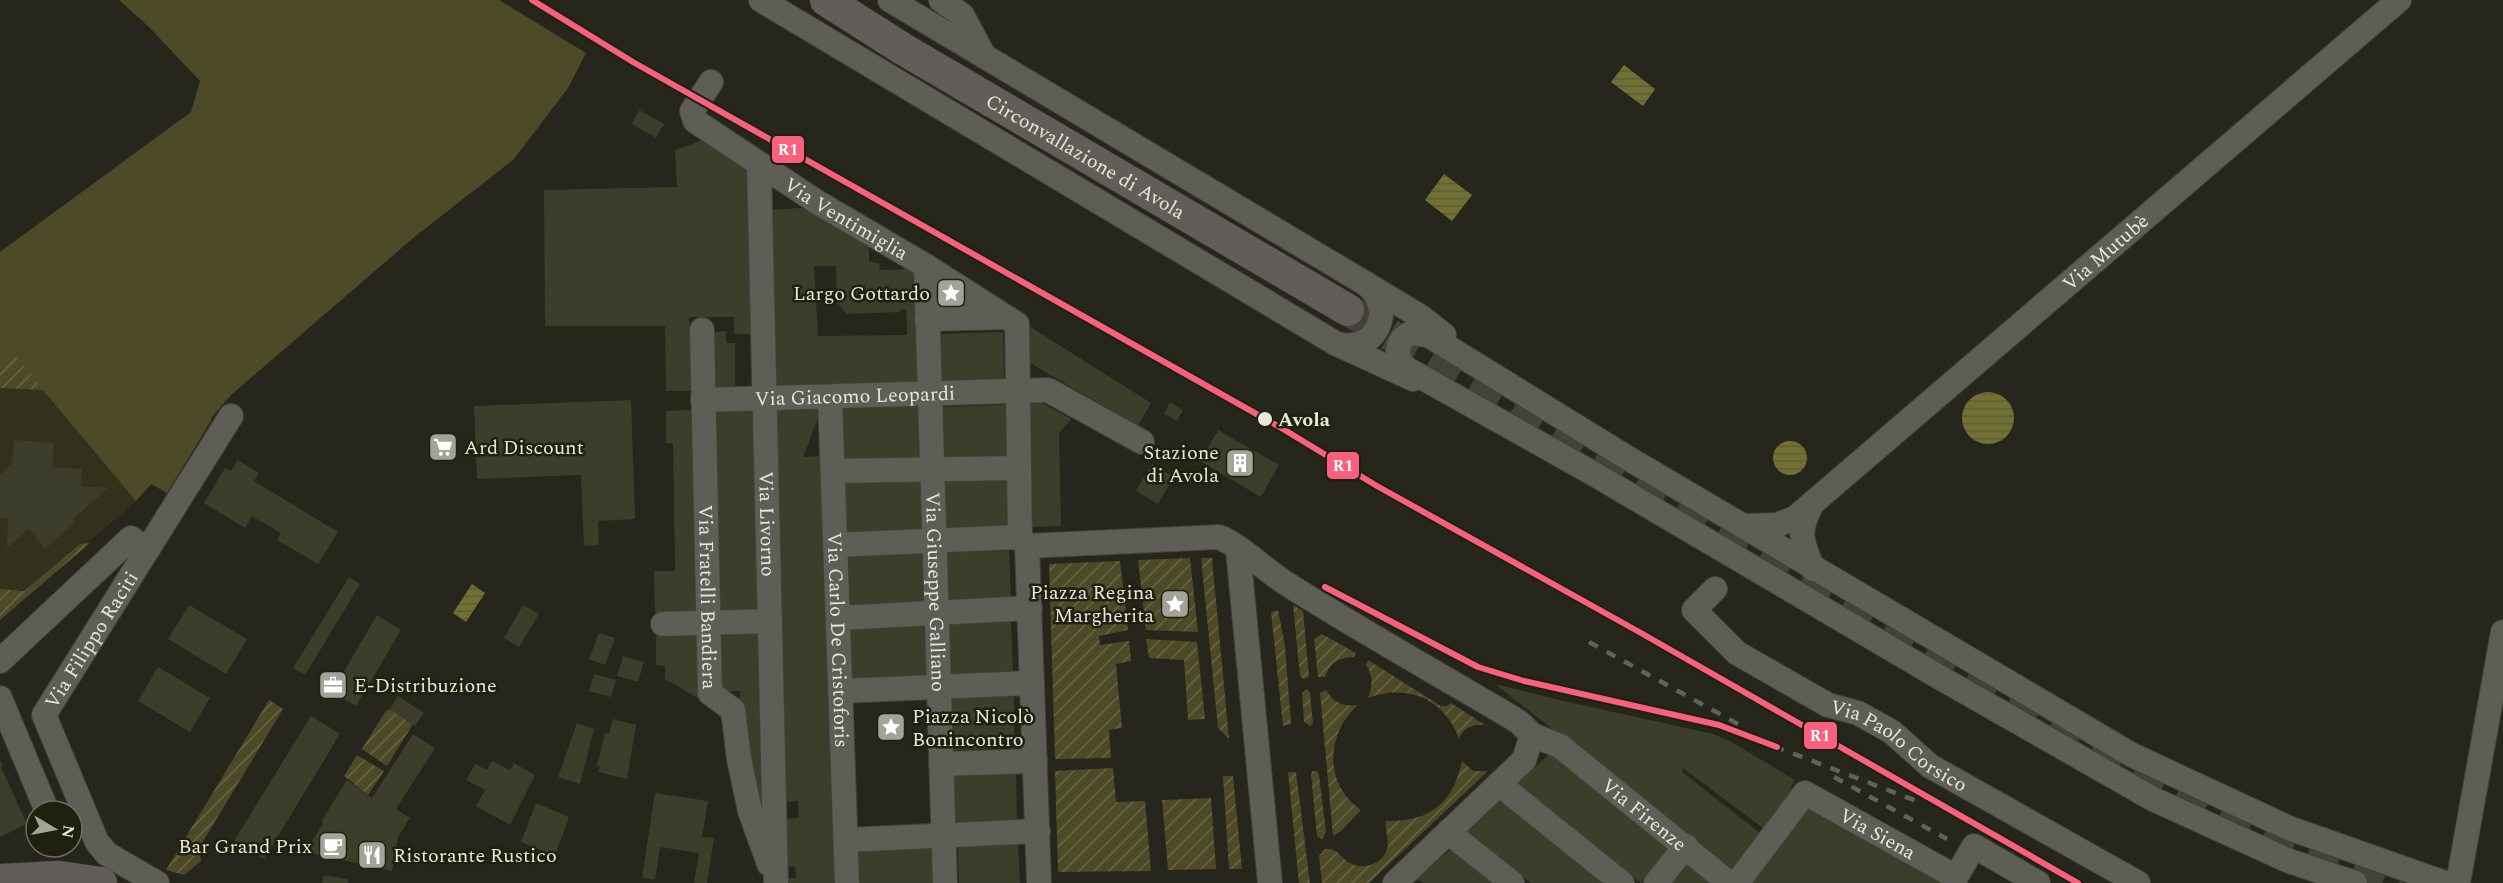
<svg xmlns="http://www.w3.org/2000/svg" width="2503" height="883" font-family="Spectral,serif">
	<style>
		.built { fill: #32311c }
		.green { fill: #4d4b27 }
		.garden { fill: url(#garden-furrows) }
		.water { fill: url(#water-rules) }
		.building { fill: #3d3d2b; fill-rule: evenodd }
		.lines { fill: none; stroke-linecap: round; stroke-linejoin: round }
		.major-tunnel { stroke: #43433a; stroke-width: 32; stroke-dasharray: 32 16; stroke-linecap: butt }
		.minor-casing { stroke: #42423a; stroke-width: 26 }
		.major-casing { stroke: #42423a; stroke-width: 33 }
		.minor { stroke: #5e5e57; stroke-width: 24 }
		.major { stroke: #615d59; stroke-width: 32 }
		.rail { stroke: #62625c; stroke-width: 4.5; stroke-dasharray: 10 10; stroke-linecap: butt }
		.rail-1-casing { stroke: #202010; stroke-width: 10 }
		.rail-1 { stroke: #f8607d; stroke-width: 6 }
		.stop-dot { fill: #e6e6db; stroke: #202010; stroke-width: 2 }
		.labels { text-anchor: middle; stroke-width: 5; stroke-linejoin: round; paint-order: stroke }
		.street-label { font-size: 20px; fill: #e6e6db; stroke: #202010 }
		.poi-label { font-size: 20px; fill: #e6e6db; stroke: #202010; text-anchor: end }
		.stop-label { font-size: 20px; font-weight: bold; fill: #e6e6db; stroke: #202010; text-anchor: start }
		.line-badge { stroke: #202010; stroke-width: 2 }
		.badge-label { font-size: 16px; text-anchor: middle; font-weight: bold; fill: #fff }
	</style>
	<defs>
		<pattern id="garden-furrows" width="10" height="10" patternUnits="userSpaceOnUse" patternTransform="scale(1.5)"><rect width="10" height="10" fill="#4d4b27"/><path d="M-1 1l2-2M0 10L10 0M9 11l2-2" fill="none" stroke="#676546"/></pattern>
		<pattern id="water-rules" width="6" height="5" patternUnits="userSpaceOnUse" patternTransform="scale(1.5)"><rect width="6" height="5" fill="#727134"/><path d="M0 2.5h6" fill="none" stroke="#5c5b3b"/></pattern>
	</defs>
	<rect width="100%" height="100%" fill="#26261d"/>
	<path class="built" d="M16 357 136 501 0 620V371Z"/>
	<path class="green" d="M119 0H499L586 53 568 88 514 159 412 239 231 395 211 418 212 419 167 493 151 484 136 501 16 358 0 371V252L191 112 200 81 148 26Z"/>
	<path class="garden" d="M16 357 44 390 0 388V371Z
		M90 543 0 620V589L24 591 80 544Z
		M1190 558 1198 632 1146 630 1138 560Z
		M1201 558H1212L1229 739 1218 728Z
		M1120 561 1128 630 1099 636 1100 645 1129 641 1131 661 1116 664 1122 728 1109 730 1111 758 1055 759 1049 564Z
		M1293 605 1303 611 1309 676 1304 679 1300 676Z
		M1278 610 1285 646 1291 724 1283 726 1271 612Z
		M1322 634 1356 653 1354 657C1339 658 1330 662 1325 677H1318L1314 639Z
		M1146 639 1197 642 1205 719 1188 720 1184 660 1149 658Z
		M1368 660 1441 706H1447L1451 703 1485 725C1474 724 1463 727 1459 739 1445 699 1407 683 1368 698 1372 686 1374 677 1366 665Z
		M1307 689 1310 692 1313 724 1310 726 1304 722 1302 693Z
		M1326 690C1334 703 1343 707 1358 705 1326 733 1323 784 1361 810L1341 831 1333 836 1320 693Z
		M269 700 283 709 199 848 201 861 184 875 166 870Z
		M390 709 413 724 387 766 362 749 385 712Z
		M357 755 384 771 368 795 344 776Z
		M1462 761 1473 771H1488L1369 883H1322L1319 856 1325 849C1340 848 1340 859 1352 864 1366 870 1383 863 1387 849 1390 839 1384 830 1386 821 1429 822 1453 804 1462 761Z
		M1113 768 1116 802 1145 801 1151 871 1058 872 1055 771Z
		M1313 771H1317L1319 775 1326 832 1322 839 1317 836 1311 774Z
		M1288 772H1296L1310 883H1299Z
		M1223 776H1233L1242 869H1229Z
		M1211 798 1216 869 1168 870 1162 800Z"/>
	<path class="water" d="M1624 65 1655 89 1643 106 1611 82Z
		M1444 174 1472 195 1452 221 1425 200Z
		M1962 418a26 26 0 1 1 52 0a26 26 0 1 1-52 0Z
		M1773 458a17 17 0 1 1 34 0a17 17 0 1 1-34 0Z
		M472 584 485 593 466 622 453 613Z"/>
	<path class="building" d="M639 110 664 124 656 138 632 124Z
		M708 138 746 164 752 334H734V317H689L692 391H666L665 326H545L544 190 677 187 675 150Z
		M812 207 869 245V261L880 264 879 270 915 269 918 385 776 388 771 210ZM814 266H836L837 303 847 314 900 312V310L906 309 907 335 818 336Z
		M1029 326 1151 403 1138 426 1030 363Z
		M726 331V343H735V389H714L713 332Z
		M1003 332 1004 381 940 383 939 334Z
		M631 400 635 519 598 521 599 545 584 546 581 475 477 479 474 406Z
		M1170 402 1183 410 1177 421 1164 414Z
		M1024 403H1042L1071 419 1059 434 1061 526 1027 527Z
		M1005 405 1007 455 943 457 942 407Z
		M920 406 922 457 841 460 840 408Z
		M775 408H822L803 457 822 456 837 883H786V878H796L795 866 785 867 784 819 799 818 798 801 784 802Z
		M692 410 697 612 655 613 654 571H675L673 443H666V411Z
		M755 410 759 610 718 611 714 411Z
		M1218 430 1279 465 1261 497 1200 461Z
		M14 440 54 443 52 467 82 469 81 486 108 488 73 519 76 522 45 549 29 529 7 548 8 519 0 518V475L12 464Z
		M238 460 259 473 254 481 338 532 318 564 277 540 281 533 252 516 245 528 204 503 225 468 231 471Z
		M1152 464 1174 477 1158 504 1136 491Z
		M1007 477 1009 527 945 529 944 479Z
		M920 480 922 530 846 533 844 482Z
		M1009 551 1011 599 949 602 947 552Z
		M924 553 926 603 850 606 848 556Z
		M349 577 360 584 305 675 293 668Z
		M189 605 247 639 226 674 168 639Z
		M523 605 539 614 519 647 504 638Z
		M377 615 401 630 356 706 332 692Z
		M1011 621 1013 673 950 675 948 623Z
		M926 626 929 678 852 681 850 629Z
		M599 633 615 638 605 665 589 659Z
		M760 633 764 806 755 808 742 749 740 691H720L719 634Z
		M697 635 698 698 665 679V666L656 665V636Z
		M623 656 644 662 638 682 617 676Z
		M158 667 210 698 190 732 138 701Z
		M594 674 616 680 611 697 589 691Z
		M1495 684 1559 700 1713 734 1730 741 1795 780 1791 787 1794 790 1764 829 1683 768 1682 772 1760 833 1733 870Z
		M398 696 424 713 415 726 390 709Z
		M952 697H1014V748L951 750Z
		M311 716 340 734 264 859 234 841Z
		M613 719 636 725 627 779 598 772 600 767 597 766 605 733 609 734Z
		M577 723 594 729 580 784 558 777Z
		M413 734 435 748 396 809 410 818 398 837 392 871 306 852 323 823 321 822 347 780 372 798Z
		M1550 753 1669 847 1641 883 1516 785Z
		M0 760 3 766 1 767 27 824 0 837Z
		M492 761 510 770 514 763 535 775 510 825 476 806 485 790 466 780 475 764 487 770Z
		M1016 772 1017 822 955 823 954 774Z
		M655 793 708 801 702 837 714 838 707 883H694L699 853 660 847 655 880 642 878Z
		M1500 800 1604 883H1531L1465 832Z
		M536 803 569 817 555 856 521 842Z
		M1811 804 1949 883H1752Z
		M1018 844 1020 883H959L958 846Z
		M933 845 935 883H860L858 849Z
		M1451 849 1495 883H1423L1417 879Z
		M1685 862 1712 883H1669Z
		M324 875 348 879V883H322Z"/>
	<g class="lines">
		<path class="major-tunnel" d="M1348 310 1945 664 2152 782 2285 844 2403 883"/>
		<g class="minor-casing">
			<g id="minor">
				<path d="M761 0 1335 343 1413 379"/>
				<path d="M890 0 1363 282 1421 317 1444 335"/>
				<path d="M941 0 962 15 984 56"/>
				<path id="s1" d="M711 82 692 111 695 121 817 202 926 266 1017 324 1020 537"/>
				<path id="s2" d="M759 164 776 883"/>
				<path id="s3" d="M926 266 945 883"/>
				<path d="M927 319 1005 317"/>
				<path id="s4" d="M702 330 710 693 733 710 739 759 750 811 769 864"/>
				<path d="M1337 344C1376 354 1397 309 1366 284"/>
				<path id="s5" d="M830 397 847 883"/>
				<path id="s6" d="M703 400 1048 390 1142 442"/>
				<path d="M833 471 1019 468"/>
				<path d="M1812 504C1797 532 1801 540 1813 569"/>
				<path id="s7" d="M1743 526 1777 525 1795 518 2399 0"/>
				<path d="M836 545 1020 537 1027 546 1039 883"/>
				<path id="s8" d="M1027 546 1219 537C1240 545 1266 571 1287 584 1363 632 1442 676 1519 722L1532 735 1560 746 1729 883"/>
				<path d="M1238 550 1270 883"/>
				<path id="s9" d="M1715 589 1694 610 1737 653 1828 705 1858 713 1892 732 1930 766 2138 883"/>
				<path d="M838 618 1030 608"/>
				<path d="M663 624 770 621"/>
				<path d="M0 661 131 538 146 550"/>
				<path d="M840 691 1032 683"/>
				<path d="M0 698 47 811"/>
				<path d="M941 764 1035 761"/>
				<path d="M1499 784 1622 883"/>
				<path d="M1448 832 1512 883"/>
				<path d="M846 840 1038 831"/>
				<path id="s10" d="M157 883 107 854 97 842 44 715 231 416"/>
				<path d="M1395 883 1524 760 1532 735"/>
				<path d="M1656 883 1686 846"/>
				<path id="s11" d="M1737 883 1805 793 1956 877 1974 846 2038 883"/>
				<path d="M2355 883 2289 861 2153 799 1939 677 1594 474 1407 369C1394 358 1395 341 1411 333L1428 335 1626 457 2132 755 2289 828 2445 883"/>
				<path d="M2458 883 2503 632"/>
			</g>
		</g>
		<g class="major-casing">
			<g id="major">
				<path id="s12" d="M826 0 903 49 1348 310"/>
				<path d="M0 880 59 877 101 883"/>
			</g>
		</g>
		<use href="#minor" class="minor"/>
		<use href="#major" class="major"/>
		<path class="rail" d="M1325 587 1478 667 1524 681 1719 725 1919 802
			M1589 642 1747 729
			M1834 777 1947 839"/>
		<g class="rail-1-casing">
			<path id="rail-1" d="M532 0 633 62 1283 429 1377 486 1641 633 2078 883
				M1325 587 1478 667 1524 681 1719 725 1777 747"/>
		</g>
		<use href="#rail-1" class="rail-1"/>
	</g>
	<defs>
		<g id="sight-square" transform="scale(1.5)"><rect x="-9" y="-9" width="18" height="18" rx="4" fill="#a3a398" stroke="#202010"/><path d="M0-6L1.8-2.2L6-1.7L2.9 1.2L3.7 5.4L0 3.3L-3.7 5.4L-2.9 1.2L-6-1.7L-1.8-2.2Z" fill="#fff"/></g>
		<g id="supermarket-square" transform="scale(1.5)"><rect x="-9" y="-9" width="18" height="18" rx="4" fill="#a3a398" stroke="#202010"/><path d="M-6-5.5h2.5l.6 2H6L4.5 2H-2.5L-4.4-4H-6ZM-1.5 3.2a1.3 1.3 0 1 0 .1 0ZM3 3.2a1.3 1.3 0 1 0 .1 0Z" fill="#fff"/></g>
		<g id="building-square" transform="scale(1.5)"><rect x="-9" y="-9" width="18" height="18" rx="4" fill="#a3a398" stroke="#202010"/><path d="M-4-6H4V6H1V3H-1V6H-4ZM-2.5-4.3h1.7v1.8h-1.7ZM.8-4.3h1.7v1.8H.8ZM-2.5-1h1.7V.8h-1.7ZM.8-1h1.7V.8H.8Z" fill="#fff"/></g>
		<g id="office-square" transform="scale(1.5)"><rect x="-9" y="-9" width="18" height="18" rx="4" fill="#a3a398" stroke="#202010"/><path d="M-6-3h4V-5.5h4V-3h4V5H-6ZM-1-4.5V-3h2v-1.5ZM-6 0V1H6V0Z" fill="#fff"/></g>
		<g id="cafe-square" transform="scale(1.5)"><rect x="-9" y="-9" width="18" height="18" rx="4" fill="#a3a398" stroke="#202010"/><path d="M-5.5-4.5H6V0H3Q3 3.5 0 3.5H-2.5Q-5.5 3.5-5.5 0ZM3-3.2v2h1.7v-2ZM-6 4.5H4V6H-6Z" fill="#fff"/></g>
		<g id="restaurant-square" transform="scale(1.5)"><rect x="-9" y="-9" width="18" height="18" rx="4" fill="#a3a398" stroke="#202010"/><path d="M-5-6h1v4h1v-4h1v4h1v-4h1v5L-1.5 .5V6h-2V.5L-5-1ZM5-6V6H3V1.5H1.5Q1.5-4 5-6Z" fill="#fff"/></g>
	</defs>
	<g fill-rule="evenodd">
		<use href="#sight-square" x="951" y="293"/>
		<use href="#supermarket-square" x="443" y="447"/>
		<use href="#building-square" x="1240" y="463"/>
		<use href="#sight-square" x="1175" y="604"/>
		<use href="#office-square" x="333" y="685"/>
		<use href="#sight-square" x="891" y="727"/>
		<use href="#cafe-square" x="333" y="846"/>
		<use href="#restaurant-square" x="372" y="855"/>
	</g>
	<circle class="stop-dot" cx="1265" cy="419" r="8"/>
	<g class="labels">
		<g class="street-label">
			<text dy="7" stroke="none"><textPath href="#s12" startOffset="303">Circonvallazione di Avola</textPath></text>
			<text dy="7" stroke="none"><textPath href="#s1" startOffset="225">Via Ventimiglia</textPath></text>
			<text dy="7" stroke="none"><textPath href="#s7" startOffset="462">Via Mutubè</textPath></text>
			<text dy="7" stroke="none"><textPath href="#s6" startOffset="152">Via Giacomo Leopardi</textPath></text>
			<text dy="7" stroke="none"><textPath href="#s2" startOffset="360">Via Livorno</textPath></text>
			<text dy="7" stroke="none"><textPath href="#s3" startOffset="326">Via Giuseppe Galliano</textPath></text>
			<text dy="7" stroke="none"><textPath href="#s4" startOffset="267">Via Fratelli Bandiera</textPath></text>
			<text dy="7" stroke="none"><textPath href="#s10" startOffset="300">Via Filippo Raciti</textPath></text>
			<text dy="7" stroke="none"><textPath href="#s5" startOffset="243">Via Carlo De Cristoforis</textPath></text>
			<text dy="7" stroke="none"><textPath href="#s9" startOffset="278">Via Paolo Corsico</textPath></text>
			<text dy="7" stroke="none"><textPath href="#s8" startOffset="702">Via Firenze</textPath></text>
			<text dy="7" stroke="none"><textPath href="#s11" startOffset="196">Via Siena</textPath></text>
		</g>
		<g class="poi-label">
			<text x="930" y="300">Largo Gottardo</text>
			<text x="464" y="454" text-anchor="start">Ard Discount</text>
			<text x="1219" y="459">Stazione<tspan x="1219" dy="23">di Avola</tspan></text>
			<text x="1154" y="599">Piazza Regina<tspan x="1154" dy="23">Margherita</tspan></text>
			<text x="354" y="692" text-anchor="start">E-Distribuzione</text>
			<text x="912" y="723" text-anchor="start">Piazza Nicolò<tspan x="912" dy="23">Bonincontro</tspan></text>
			<text x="312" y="853">Bar Grand Prix</text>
			<text x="393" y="862" text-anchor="start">Ristorante Rustico</text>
		</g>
		<g class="stop-label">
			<text x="1278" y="426">Avola</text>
		</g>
	</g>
	<g class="line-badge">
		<rect x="771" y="135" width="34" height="29" rx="6" fill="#f8607d"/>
		<rect x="1326" y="451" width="34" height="29" rx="6" fill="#f8607d"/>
		<rect x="1803" y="721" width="35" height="29" rx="6" fill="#f8607d"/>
	</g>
	<g class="badge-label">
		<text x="788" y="155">R1</text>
		<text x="1343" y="471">R1</text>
		<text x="1820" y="741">R1</text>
	</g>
	<g transform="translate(54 829) rotate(100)"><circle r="28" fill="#202010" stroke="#6f6f61" stroke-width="1.5"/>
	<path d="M0-4.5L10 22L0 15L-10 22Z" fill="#a3a398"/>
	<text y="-9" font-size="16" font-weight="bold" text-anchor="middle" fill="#e6e6db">N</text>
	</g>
</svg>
